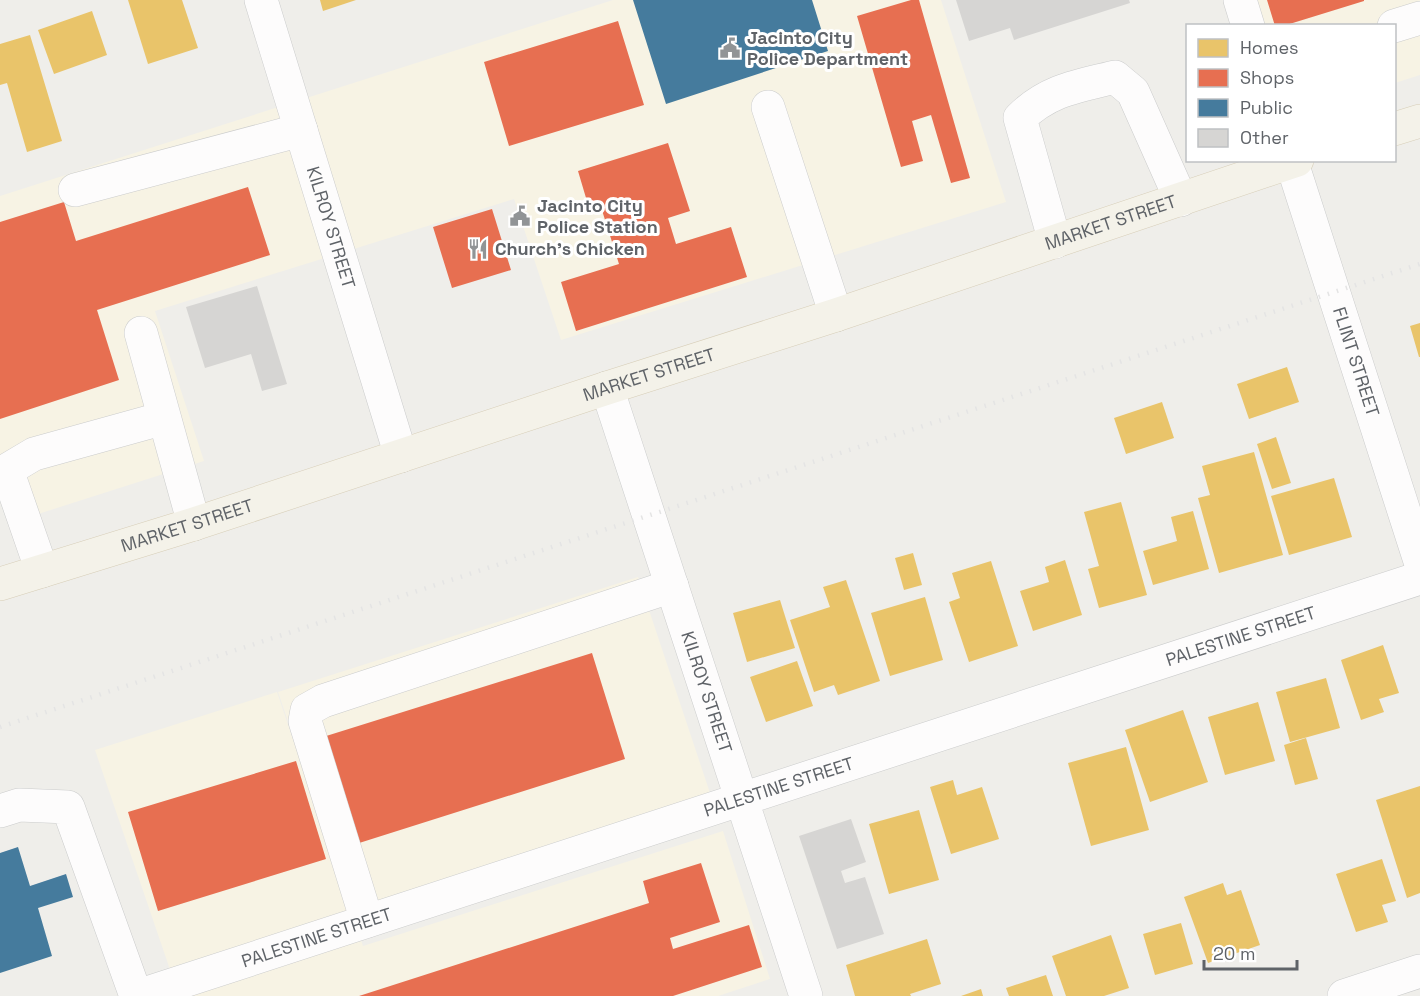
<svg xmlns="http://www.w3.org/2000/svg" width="1420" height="996" font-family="'Space Grotesk',sans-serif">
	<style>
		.commercial { fill: #f7f3e4 }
		.homes { fill: #e9c46a }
		.shops { fill: #e76f51 }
		.public { fill: #457b9d }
		.building { fill: #d6d5d3 }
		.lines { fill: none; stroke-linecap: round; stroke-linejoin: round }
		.minor-casing { stroke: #cbcccc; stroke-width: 34 }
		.major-casing { stroke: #d7ceb8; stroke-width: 34 }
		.minor { stroke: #fdfcfc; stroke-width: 33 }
		.major { stroke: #f4f2e9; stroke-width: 33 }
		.rail { stroke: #e4e4e4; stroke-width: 4.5; stroke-dasharray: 1.5 8; stroke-linecap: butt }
		.labels { text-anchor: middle; stroke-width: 6; stroke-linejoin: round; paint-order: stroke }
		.poi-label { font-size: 18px; font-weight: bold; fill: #5f6368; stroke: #fff; text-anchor: start }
		.street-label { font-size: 18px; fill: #5f6368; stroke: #fff }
	</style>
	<rect width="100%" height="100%" fill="#efeeea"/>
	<path class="commercial" d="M613 0H941L1006 202 561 340 514 199 155 311 204 461 10 523 0 490V196Z
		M1251 0H1420V75L1395 83 1394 26 1260 25Z
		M638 577 711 796 353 914 278 692Z
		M277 692 363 946 723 831 770 979 718 996H179L95 750Z"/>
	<path class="homes" d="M128 0H182L198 48 148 64Z
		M320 0H356L323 11Z
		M92 11 107 55 54 74 38 30Z
		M30 35 62 141 27 152 7 83 0 85V44Z
		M1420 323V357H1419L1410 326Z
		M1287 367 1299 402 1249 419 1237 384Z
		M1162 402 1174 438 1126 454 1114 418Z
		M1276 437 1291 483 1272 489 1257 444Z
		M1254 452 1283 555 1219 573 1198 498 1210 495 1202 466Z
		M1334 478 1352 537 1289 555 1271 496Z
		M1121 502 1147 595 1099 608 1088 569 1099 566 1084 512Z
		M1193 511 1209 569 1153 585 1143 551 1177 541 1171 517Z
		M913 553 922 585 904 590 895 558Z
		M1065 560 1082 615 1033 631 1020 591 1049 582 1045 567Z
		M991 561 1018 646 969 662 949 602 960 598 952 573Z
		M846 580 880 681 838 695 834 685 814 692 790 620 830 607 823 587Z
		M925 597 943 660 890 676 871 613Z
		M780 600 795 648 747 662 733 613Z
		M1383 645 1399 693 1379 699 1384 712 1361 720 1341 660Z
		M797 661 813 706 766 722 750 677Z
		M1326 678 1340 728 1290 742 1276 692Z
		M1258 702 1275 761 1225 775 1208 717Z
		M1183 710 1208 782 1150 802 1125 730Z
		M1306 738 1318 779 1295 785 1284 745Z
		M1126 747 1149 830 1091 846 1068 763Z
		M953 780 957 795 982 787 999 839 951 854 930 787Z
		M1420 786V893L1407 898 1376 800Z
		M919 810 939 880 889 894 869 824Z
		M1382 859 1396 901 1382 905 1388 922 1356 932 1336 874Z
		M1223 883 1227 895 1241 890 1260 945 1208 963 1184 897Z
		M1181 923 1193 964 1155 975 1143 934Z
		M1111 935 1129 988 1104 996H1066L1052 956Z
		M927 939 941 984 910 994 911 996H855L846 965Z
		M1046 975 1053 996H1009L1006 988Z
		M981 989 983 996H961Z"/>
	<path class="shops" d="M911 0H919L970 178 951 183 931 115 912 121 923 161 901 167 857 16Z
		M1267 0H1364V1L1283 26H1275Z
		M618 21 644 105 509 146 484 62Z
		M668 143 690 211 668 218 676 244 731 227 747 277 576 331 561 282 619 264 600 204 589 208 578 171Z
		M248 187 270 255 97 310 119 380 0 419V222L64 202 76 241Z
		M492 209 511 270 452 288 433 227Z
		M592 653 625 759 356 844 323 737Z
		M296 761 326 859 158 911 128 812Z
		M701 863 720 922 670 938 673 949 749 925 762 967 673 996H359L649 903 643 881Z"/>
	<path class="public" d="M633 0H812L828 51 666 104Z
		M18 847 30 886 66 874 73 897 38 908 52 956 0 973V853Z"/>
	<path class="building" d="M956 0H1129L1130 3 1014 40 1010 28 969 41Z
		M257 286 287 384 262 391 251 354 205 368 186 307Z
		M851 819 866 862 841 871 845 883 865 877 884 934 837 949 799 836Z"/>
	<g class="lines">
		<g class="minor-casing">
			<g id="minor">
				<path id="s1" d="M261 0 401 456"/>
				<path d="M1240 0 1248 26"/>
				<path d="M1394 26 1420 18"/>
				<path d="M768 107 836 315"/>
				<path id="s2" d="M1291 160 1420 561"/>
				<path d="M75 190 301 130"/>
				<path d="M1055 242 1020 118C1048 90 1078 86 1115 77L1133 92 1181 200"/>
				<path d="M141 333 194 524"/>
				<path id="s3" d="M607 388 806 996"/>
				<path d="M42 571 7 470 34 454 164 418"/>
				<path d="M0 811 19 805 68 807 136 996"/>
				<path d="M367 921 305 721 307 710 323 701 672 586"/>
				<path id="s4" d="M138 996 1420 578"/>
				<path d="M1344 996 1420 971"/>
			</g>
		</g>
		<g class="major-casing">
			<g id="major">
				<path d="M1394 129 1420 121"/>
				<path id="s5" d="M0 584 194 524 607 388 836 315 1297 160"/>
			</g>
		</g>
		<use href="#minor" class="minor"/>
		<use href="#major" class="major"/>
		<path class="rail" d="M0 727 1420 264"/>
	</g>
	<defs>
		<g id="civic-bare" transform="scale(1.62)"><path d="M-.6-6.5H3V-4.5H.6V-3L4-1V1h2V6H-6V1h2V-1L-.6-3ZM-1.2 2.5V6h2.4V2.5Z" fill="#919496" stroke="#fff" stroke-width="2.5" paint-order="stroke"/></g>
		<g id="restaurant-bare" transform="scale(1.62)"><path d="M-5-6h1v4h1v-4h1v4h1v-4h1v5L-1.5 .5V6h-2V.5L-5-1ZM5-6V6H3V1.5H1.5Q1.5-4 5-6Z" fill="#919496" stroke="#fff" stroke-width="2.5" paint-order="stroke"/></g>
	</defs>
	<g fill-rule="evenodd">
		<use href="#civic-bare" x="730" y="48"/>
		<use href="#civic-bare" x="520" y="216"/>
		<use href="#restaurant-bare" x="478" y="249"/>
	</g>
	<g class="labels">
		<g class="poi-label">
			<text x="747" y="44">Jacinto City<tspan x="747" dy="21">Police Department</tspan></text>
			<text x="537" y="212">Jacinto City<tspan x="537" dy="21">Police Station</tspan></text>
			<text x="495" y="255">Church's Chicken</text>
		</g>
		<g class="street-label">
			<text dy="6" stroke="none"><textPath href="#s5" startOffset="1168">MARKET STREET</textPath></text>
			<text dy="6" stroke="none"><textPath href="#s1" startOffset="238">KILROY STREET</textPath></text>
			<text dy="6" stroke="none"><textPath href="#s2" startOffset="212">FLINT STREET</textPath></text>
			<text dy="6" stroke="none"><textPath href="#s5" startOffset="682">MARKET STREET</textPath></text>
			<text dy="6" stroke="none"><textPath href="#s5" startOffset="196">MARKET STREET</textPath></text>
			<text dy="6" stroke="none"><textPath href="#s4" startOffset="1160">PALESTINE STREET</textPath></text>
			<text dy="6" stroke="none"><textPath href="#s3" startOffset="320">KILROY STREET</textPath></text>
			<text dy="6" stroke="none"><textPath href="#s4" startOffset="674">PALESTINE STREET</textPath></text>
			<text dy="6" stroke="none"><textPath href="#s4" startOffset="188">PALESTINE STREET</textPath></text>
		</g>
	</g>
	<rect x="1186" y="24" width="210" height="138" fill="#ffffff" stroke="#bfc1c3" stroke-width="1.5"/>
	<rect x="1198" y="39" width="30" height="18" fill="#e9c46a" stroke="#bfc1c3" stroke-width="1.5"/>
	<text x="1240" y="54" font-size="18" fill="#5f6368">Homes</text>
	<rect x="1198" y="69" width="30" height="18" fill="#e76f51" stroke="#bfc1c3" stroke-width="1.5"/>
	<text x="1240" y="84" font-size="18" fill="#5f6368">Shops</text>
	<rect x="1198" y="99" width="30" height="18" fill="#457b9d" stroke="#bfc1c3" stroke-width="1.5"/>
	<text x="1240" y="114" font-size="18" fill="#5f6368">Public</text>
	<rect x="1198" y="129" width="30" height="18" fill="#d6d5d3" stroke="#bfc1c3" stroke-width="1.5"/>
	<text x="1240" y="144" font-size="18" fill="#5f6368">Other</text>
	<path d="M1204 960v9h93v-9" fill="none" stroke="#5f6368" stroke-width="3"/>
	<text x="1213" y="960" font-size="18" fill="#5f6368" stroke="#ffffff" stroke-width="4.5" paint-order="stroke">20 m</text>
</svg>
